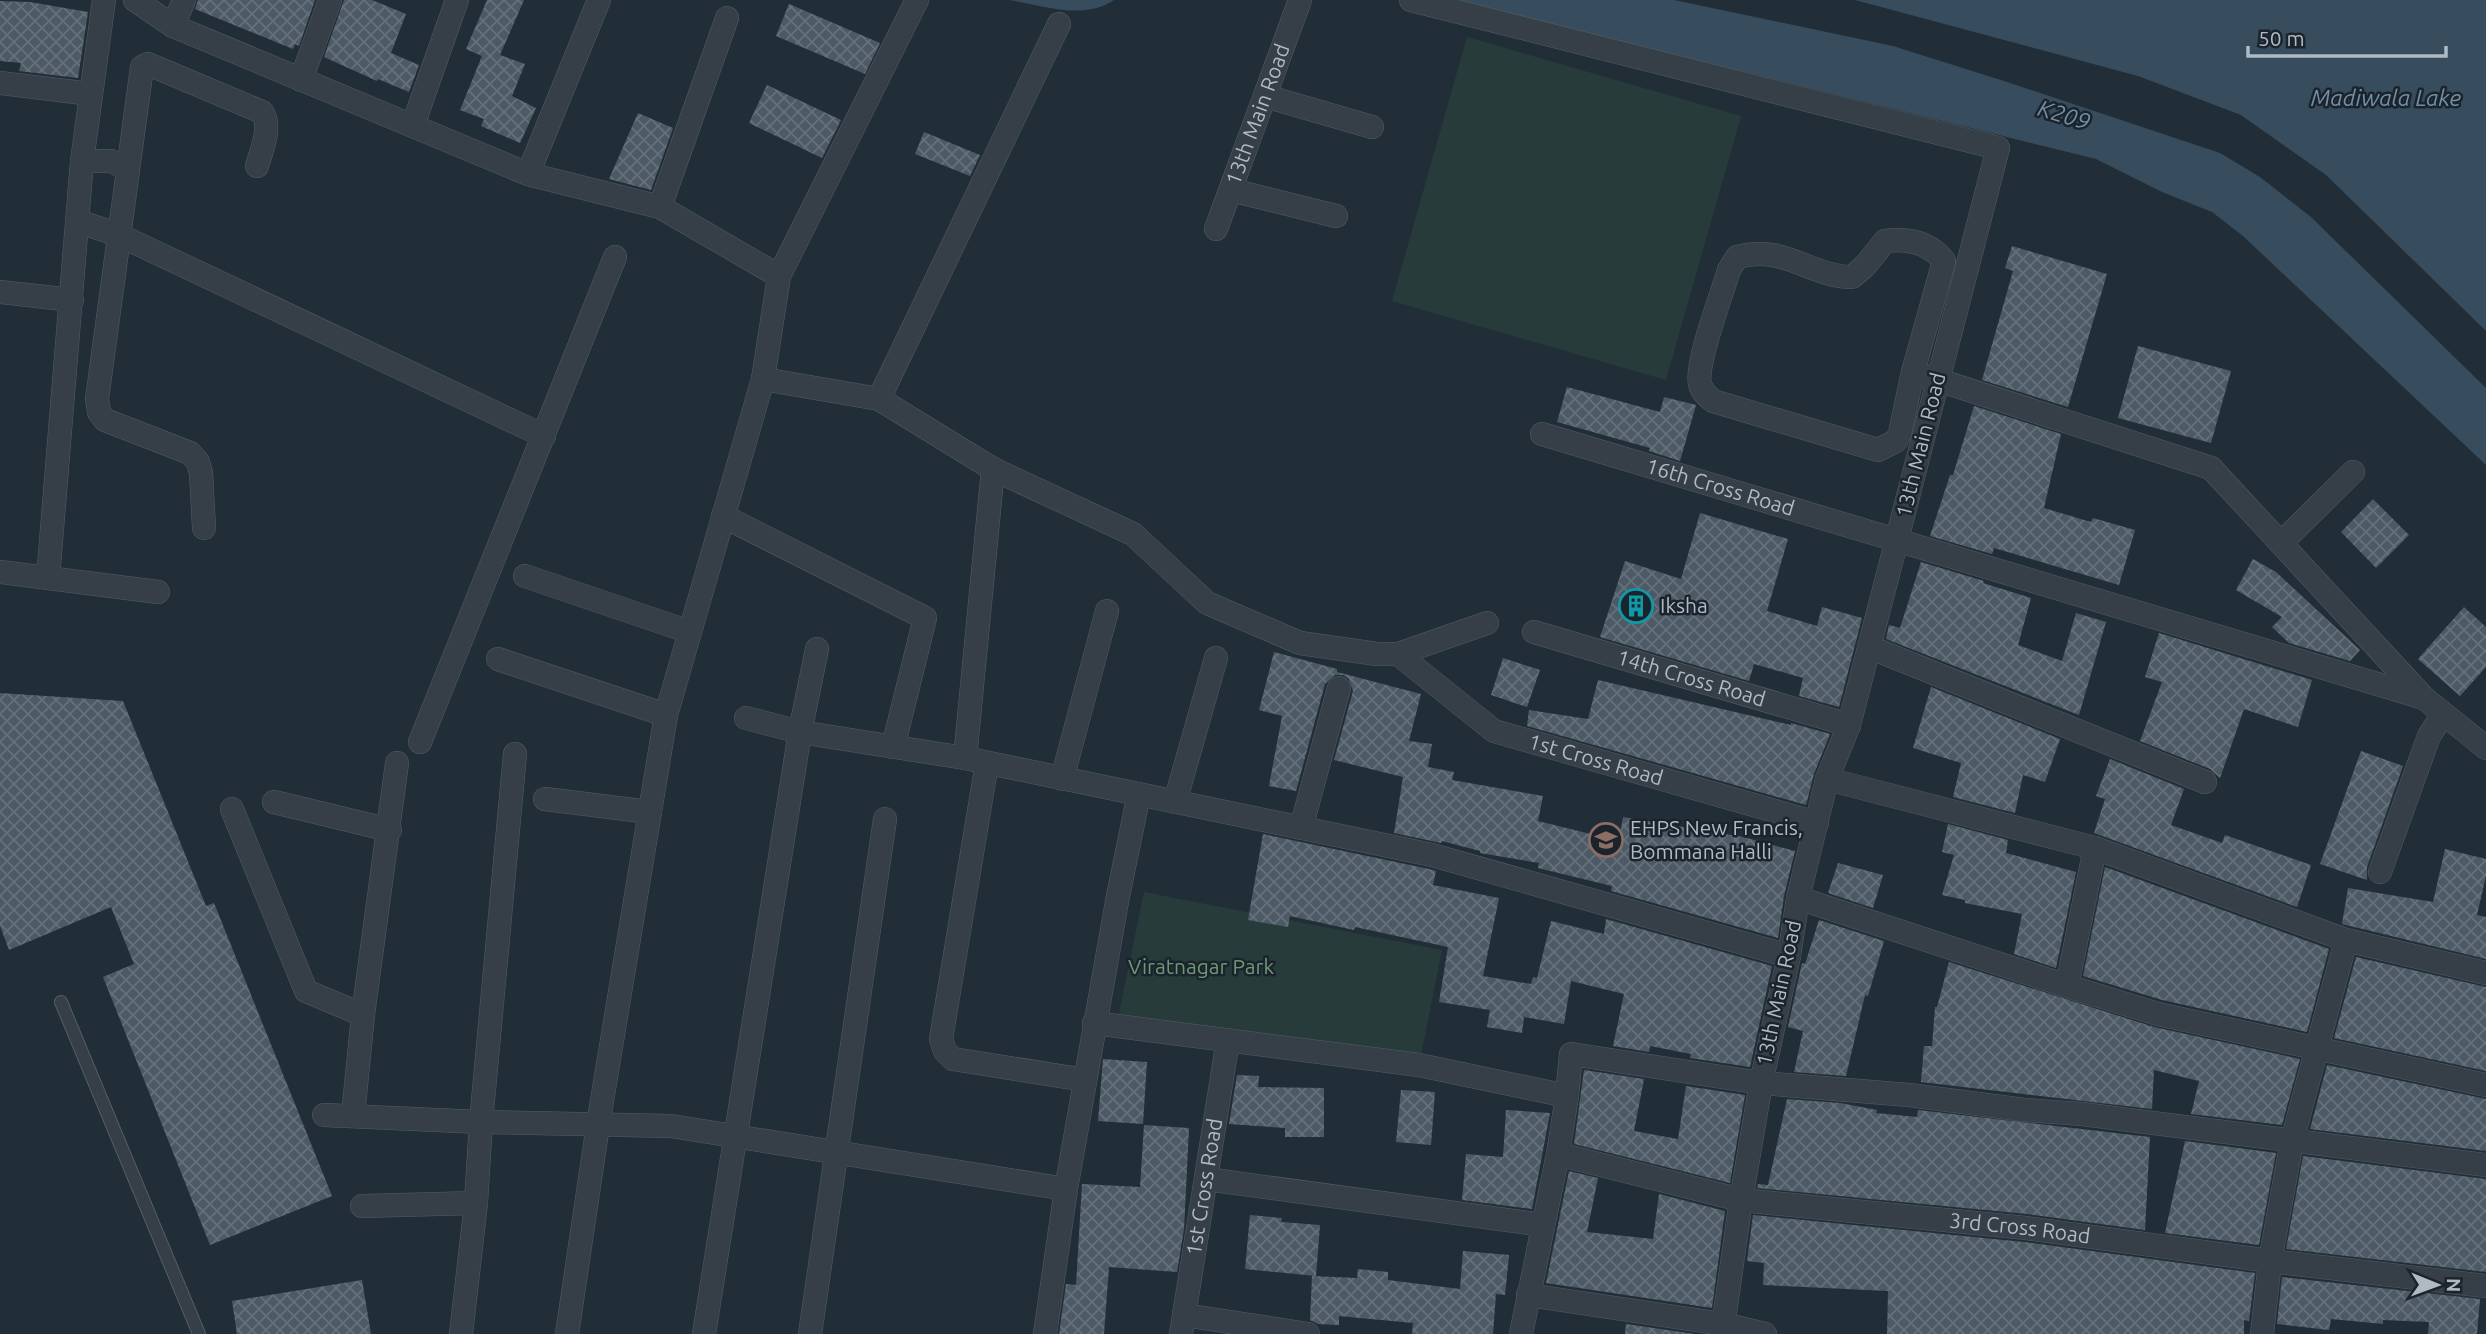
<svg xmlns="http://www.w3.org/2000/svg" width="2486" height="1334" font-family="Ubuntu,sans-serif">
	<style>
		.green { fill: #273c3a }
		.water { fill: #374c5d }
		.building { fill: url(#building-cross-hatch) }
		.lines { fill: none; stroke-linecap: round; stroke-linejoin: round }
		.lane-casing { stroke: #535d65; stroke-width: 14 }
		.street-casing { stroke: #535d65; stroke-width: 24 }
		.lane { stroke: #363f48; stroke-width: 12 }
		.street { stroke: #363f48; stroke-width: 23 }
		.labels { text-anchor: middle; stroke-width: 5; stroke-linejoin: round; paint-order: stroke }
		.street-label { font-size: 21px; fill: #b0bac4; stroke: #1b242c }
		.poi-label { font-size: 21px; fill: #b0bac4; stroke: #1b242c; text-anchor: start }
		.park-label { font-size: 21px; fill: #709875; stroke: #1b242c }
		.water-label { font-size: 23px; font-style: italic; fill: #728fa6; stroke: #1b242c }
	</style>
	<defs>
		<pattern id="building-cross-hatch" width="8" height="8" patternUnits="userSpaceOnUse" patternTransform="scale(1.75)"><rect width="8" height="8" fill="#4d5a66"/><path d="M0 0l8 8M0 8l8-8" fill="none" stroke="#64707a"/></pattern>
	</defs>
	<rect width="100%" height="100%" fill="#222e37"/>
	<path class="green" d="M1467 37 1741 116 1666 380 1392 301Z
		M1144 892 1442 950 1419 1065 1118 1018Z"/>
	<path class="water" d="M1009 0H1114C1083 21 1043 5 1009 0Z
		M1454 0H1674L1893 46 2007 82 2220 153 2260 177 2311 217 2486 388V465L2243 236 2212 212 2162 192 2096 159Z
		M1855 0H2486V331L2326 175 2241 115 2138 76Z"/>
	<path class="building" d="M198 0H315L299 46 295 44 293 49 195 9Z
		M344 0H372L406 14 391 53 419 65 409 92 378 79 377 81 324 57Z
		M487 0H524L500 55 525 64 512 96 536 108 520 143 481 126 484 119 460 110 482 56 466 49Z
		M0 1 30 2 88 12 78 78 19 71 21 63 0 61Z
		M789 4 880 43 865 74 776 36Z
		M767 85 841 120 822 158 749 123Z
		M638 113 673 128 651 190 609 179Z
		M924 132 980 155 970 176 915 154Z
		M2012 246 2107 274 2068 407 1982 380 2013 271 2005 268Z
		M2138 346 2231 371 2211 443 2118 418Z
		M1567 387 1660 412 1664 397 1696 405 1680 461 1649 451 1650 448 1557 422Z
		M1974 406 2061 434 2044 508 2091 522 2093 518 2135 530 2119 585 1994 548 1992 554 1930 536 1950 475H1953Z
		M2373 499 2409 535 2376 568 2341 532Z
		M1700 513 1788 539 1767 611 1817 626 1822 607 1862 618 1839 707 1799 696 1803 678 1754 664 1749 681 1600 637 1625 561 1681 579Z
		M2253 559 2276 572 2360 650 2350 661 2289 643 2272 627 2282 617 2236 590Z
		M1921 562 1984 581 1983 583 2031 598 2018 645 2062 661 2076 613 2106 622 2079 715 1886 639 1889 625 1900 628Z
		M2464 607 2486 627V667L2460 696 2418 659Z
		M2159 633 2312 680 2298 727 2244 709 2220 778 2210 769 2140 741 2162 682 2145 677Z
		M1274 652 1337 669V672L1421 694 1409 741 1432 744 1428 767 1454 772 1452 780 1543 796 1538 821 1619 841 1623 817 1743 837 1795 851 1784 896 1778 938 1611 891 1612 886 1538 868 1539 863 1480 853V851L1442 841 1441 843 1394 833 1403 777 1334 760 1353 691 1349 679 1343 675H1335L1325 684 1296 791 1269 786 1282 716 1259 710Z
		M1503 658 1540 670 1527 707 1491 695Z
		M1598 680 1791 725V723L1830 734 1814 774 1806 805 1527 726 1529 710 1588 719Z
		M1931 687 2060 739 2045 782 2023 775 2015 813 1953 797 1961 763 1913 748Z
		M0 693 123 701 206 906 214 903 332 1196 210 1245 103 977 134 964 111 907 9 950 0 926Z
		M2361 751 2403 766 2367 867V880L2320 864Z
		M2110 759 2184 789 2171 825 2222 843 2225 835 2311 865 2297 907 2094 833 2105 799 2096 796Z
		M1948 824 2008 840 2006 853 2076 872 2056 968 2014 954 2022 914 1965 903V900L1942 895 1954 855 1942 852Z
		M1263 834 1429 869 1436 871 1433 885 1499 898 1483 976 1531 984 1533 977 1537 978 1551 921 1604 934 1606 919 1772 966 1750 1067 1690 1058 1691 1054 1650 1046 1649 1052 1613 1046 1624 994 1571 981 1564 1024 1524 1017 1522 1033 1487 1027 1490 1010 1439 1002 1448 947 1355 927 1354 930 1290 916 1288 927 1248 920Z
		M2445 849 2486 859V876L2477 915 2486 917V959L2342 924 2348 888 2433 902Z
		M1838 863 1883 875 1873 908 1828 893Z
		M2105 867 2329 949 2307 1032 2162 1000 2083 976Z
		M1819 920 1884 941 1868 996 1865 995 1846 1076 1794 1072 1803 1031 1788 1027 1802 963 1805 964Z
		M2356 957 2486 987V1071L2334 1038Z
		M1949 962 2154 1027 2300 1059 2282 1125 2191 1114 2199 1081 2154 1070 2152 1109 1921 1082 1924 1046H1932L1935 1007H1937Z
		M1103 1059 1147 1062 1143 1124 1098 1121Z
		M2327 1065 2486 1099V1151L2310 1129Z
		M1584 1070 1644 1079 1634 1131 1678 1139 1686 1086 1745 1095 1730 1183 1574 1144Z
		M1237 1075 1259 1076 1258 1087 1324 1088V1137H1285V1128L1229 1124Z
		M1401 1090 1435 1092 1431 1145 1396 1142Z
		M1787 1099 1840 1103 1877 1110 1876 1113 1917 1117 1918 1110 2150 1137 2145 1230 2027 1214 1757 1188 1758 1184 1768 1185Z
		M1506 1110 1550 1113 1532 1209 1462 1200 1466 1154 1503 1157Z
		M1144 1125 1189 1128 1184 1229 1177 1272 1109 1267 1104 1334H1059L1066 1284 1076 1285 1082 1184 1140 1187Z
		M2185 1141 2276 1153 2259 1245 2165 1233Z
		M2303 1156 2486 1179V1272L2286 1249Z
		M1569 1171 1598 1178 1587 1232 1653 1239 1659 1194 1725 1211 1712 1308 1546 1283Z
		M1250 1215 1282 1218 1281 1222 1320 1225 1316 1276 1245 1269Z
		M1753 1215 2024 1242 2255 1273 2249 1321 2244 1320V1334H1887L1888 1291 1763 1285 1764 1263 1747 1261Z
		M1463 1251 1509 1255 1505 1295 1496 1294 1493 1334H1412L1413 1323 1339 1316V1325L1318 1324 1310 1320 1312 1276 1357 1278 1358 1269 1388 1272V1280L1460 1289Z
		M2282 1277 2480 1299 2477 1334H2428L2429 1322 2383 1320V1324L2331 1319 2329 1330 2277 1324Z
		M362 1280 371 1334H237L232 1301Z
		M1626 1324 1695 1334H1625Z"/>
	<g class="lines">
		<g class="lane-casing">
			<path id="lane" d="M61 1002 199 1334"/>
		</g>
		<g class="street-casing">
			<g id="street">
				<path d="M135 0 173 26 528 174 660 207 779 276 763 379 666 715 598 1125 567 1334"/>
				<path d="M1411 0 1998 148 1849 725 1827 779 1798 898 1789 956 1761 1083 1741 1200 1722 1334"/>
				<path d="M173 26 184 0"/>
				<path d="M301 80 330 0"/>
				<path d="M0 83 91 94"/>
				<path d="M1265 96 1372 127"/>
				<path d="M413 125 457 0"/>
				<path d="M82 161H111L128 169"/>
				<path d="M528 174 599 0"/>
				<path d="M1231 190 1336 216"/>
				<path d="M660 207 727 18"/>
				<path d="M77 221 119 235 544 436"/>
				<path id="s1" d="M1216 229 1300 0"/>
				<path d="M779 276 917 0"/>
				<path d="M0 292 72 300"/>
				<path d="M1913 372 1944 261C1929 242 1908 238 1885 241L1865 266 1852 277C1811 277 1785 244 1737 257L1729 270C1722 294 1695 364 1700 384 1702 392 1707 396 1713 401L1878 450 1896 441 1900 433 1913 372 2211 468 2424 698 2486 748"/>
				<path d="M763 379 879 399 993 469 1133 534 1207 603 1300 643 1377 654H1398L1487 623"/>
				<path d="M879 399 1059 24"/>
				<path id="s2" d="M1542 434 2424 698"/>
				<path d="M723 516 925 618 893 747"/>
				<path d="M204 528 201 473 198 462 190 453 105 420 99 412 97 399 142 67 148 64 262 112C272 127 262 149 257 166"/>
				<path d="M2281 543 2353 472"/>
				<path d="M0 572 158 592"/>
				<path d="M525 576 690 632"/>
				<path d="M48 578 82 161 104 0"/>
				<path id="s3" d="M1534 632 1849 725"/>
				<path d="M1869 647 2205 782"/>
				<path id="s4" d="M1398 654 1494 731 1817 823"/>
				<path d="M498 659 666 715"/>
				<path d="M746 718 800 732 817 649"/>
				<path d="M420 742 615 257"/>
				<path d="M965 758 993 469"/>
				<path d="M987 763 941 1039 945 1051 953 1059 1085 1080"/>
				<path d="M1062 779 1107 611"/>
				<path d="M1827 779 2095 848 2346 940 2486 973"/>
				<path d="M545 799 650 812"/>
				<path d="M274 802 390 830"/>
				<path d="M1175 802 1216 658"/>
				<path d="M232 809 306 991 363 1015"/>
				<path d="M1301 828 1339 688"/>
				<path d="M2380 872 2429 736 2443 714"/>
				<path d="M1798 898 2067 986 2095 848"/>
				<path d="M2067 986 2158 1014 2486 1085"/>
				<path d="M1094 1023 1419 1065 1567 1096 1571 1054 1761 1083 1909 1095 2025 1110 2082 1114 2486 1165"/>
				<path d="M324 1115 481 1122 671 1126 1066 1189 1045 1334"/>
				<path d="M353 1115 363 1015 397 763"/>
				<path id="s5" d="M1558 1154 1741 1200 2026 1228 2270 1261 2486 1286"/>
				<path d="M1206 1179 1543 1225"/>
				<path d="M1066 1189 1118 896 1139 794"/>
				<path d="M362 1206 476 1203"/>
				<path d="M1528 1295 1723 1324 1765 1334"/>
				<path d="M1184 1315 1308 1334"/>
				<path d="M461 1334 476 1203 481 1122 515 754"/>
				<path d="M704 1334 800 732 965 758 1432 855 1789 956"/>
				<path d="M810 1334 885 819"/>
				<path id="s6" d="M1181 1334 1228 1040"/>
				<path d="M1521 1334 1558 1154 1567 1096"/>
				<path d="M2262 1334 2270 1261 2292 1141 2346 940"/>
			</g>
		</g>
		<use href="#lane" class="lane"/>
		<use href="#street" class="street"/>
	</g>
	<defs>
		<g id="building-ring" transform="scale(1.75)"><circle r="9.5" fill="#1b242c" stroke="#0f9aa8" stroke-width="1.5"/><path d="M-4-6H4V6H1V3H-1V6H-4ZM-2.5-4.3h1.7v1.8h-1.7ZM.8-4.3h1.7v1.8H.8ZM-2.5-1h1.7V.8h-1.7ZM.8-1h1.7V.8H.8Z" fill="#0f9aa8"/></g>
		<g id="school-ring" transform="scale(1.75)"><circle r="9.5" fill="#1b242c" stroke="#8d6e63" stroke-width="1.5"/><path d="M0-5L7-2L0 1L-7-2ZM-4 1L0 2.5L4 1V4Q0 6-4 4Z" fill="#8d6e63"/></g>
	</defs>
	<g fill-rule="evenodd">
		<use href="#building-ring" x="1636" y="606"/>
		<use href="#school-ring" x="1606" y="840"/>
	</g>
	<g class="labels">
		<g class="street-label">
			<text dy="7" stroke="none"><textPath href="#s1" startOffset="122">13th Main Road</textPath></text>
			<text transform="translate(1921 445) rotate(-76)" y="7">13th Main Road</text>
			<text dy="7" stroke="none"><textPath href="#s2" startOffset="186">16th Cross Road</textPath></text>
			<text dy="7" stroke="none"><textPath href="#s3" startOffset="164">14th Cross Road</textPath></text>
			<text dy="7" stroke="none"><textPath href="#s4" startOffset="229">1st Cross Road</textPath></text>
			<text transform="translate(1779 993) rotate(-78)" y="7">13th Main Road</text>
			<text dy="7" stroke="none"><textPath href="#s6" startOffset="149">1st Cross Road</textPath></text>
			<text dy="7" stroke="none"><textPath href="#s5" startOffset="469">3rd Cross Road</textPath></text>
		</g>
		<g class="poi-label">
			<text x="1660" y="613">Iksha</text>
			<text x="1630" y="835">EHPS New Francis,<tspan x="1630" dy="24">Bommana Halli</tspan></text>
		</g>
		<g class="park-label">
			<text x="1201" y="974">Viratnagar Park</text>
		</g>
		<g class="water-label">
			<text x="2386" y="106">Madiwala Lake</text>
			<text transform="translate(2064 115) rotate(17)" y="8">K209</text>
		</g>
	</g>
	<g transform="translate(2437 1285) rotate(91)" stroke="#1b242c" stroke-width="5" paint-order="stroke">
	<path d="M0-5L12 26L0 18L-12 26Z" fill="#b0bac4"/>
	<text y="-10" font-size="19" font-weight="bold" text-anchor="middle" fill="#b0bac4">N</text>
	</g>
	<path d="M2248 46v10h198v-10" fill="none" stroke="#b0bac4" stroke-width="3.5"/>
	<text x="2258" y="46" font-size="21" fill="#b0bac4" stroke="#1b242c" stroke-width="5" paint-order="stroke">50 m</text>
</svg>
